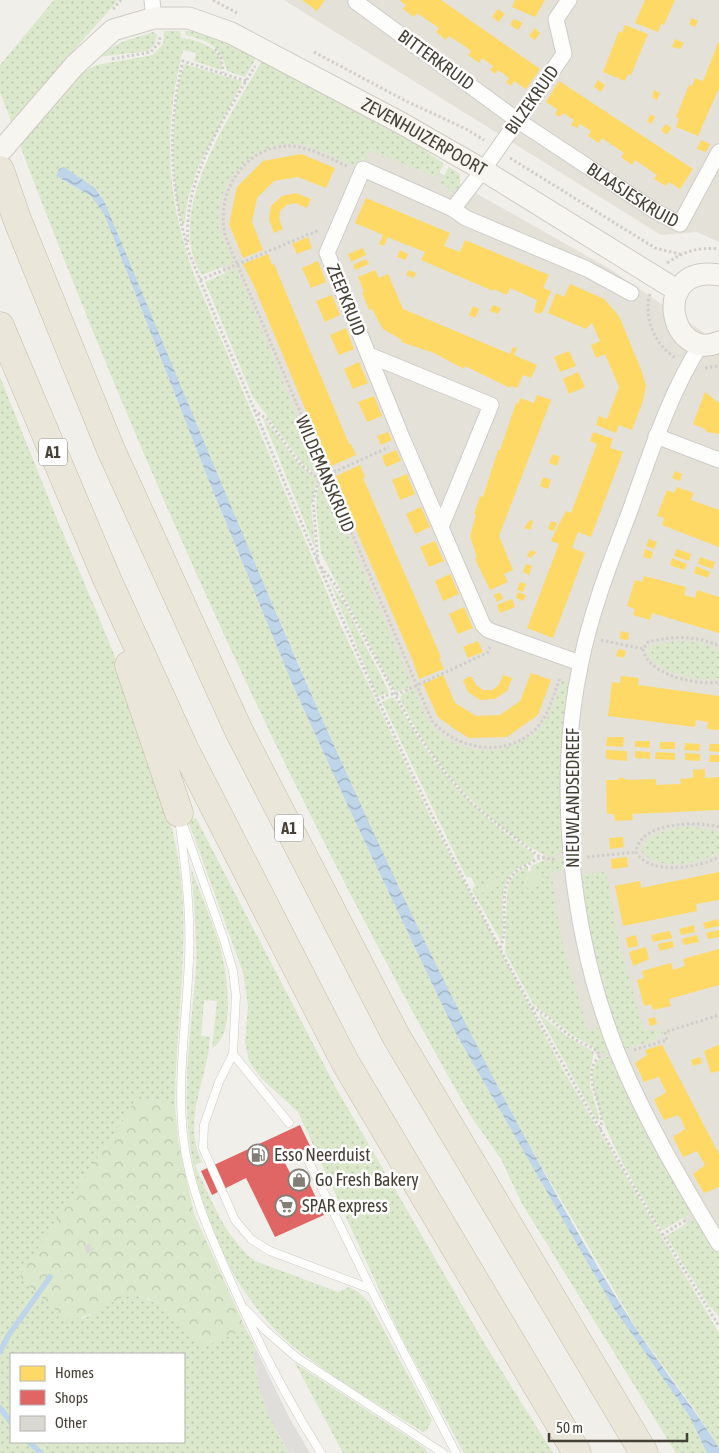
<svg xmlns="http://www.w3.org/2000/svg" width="719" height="1453" font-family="'Asap Condensed',sans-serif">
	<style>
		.residential { fill: #e3e1d8 }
		.grass { fill: url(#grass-dots); fill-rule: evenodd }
		.forest { fill: url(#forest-crowns) }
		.pitch { fill: #dbe8cc }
		.parking { fill: #dfdeda }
		.water { fill: url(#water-waves) }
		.homes { fill: #ffd966 }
		.shops { fill: #e06666 }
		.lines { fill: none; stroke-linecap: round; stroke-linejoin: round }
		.stream { stroke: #bed5ea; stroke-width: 5.5 }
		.building { fill: #d9d8d3 }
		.lane-casing { stroke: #ceccc8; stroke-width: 9 }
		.street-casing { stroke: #ceccc8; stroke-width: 17 }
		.secondary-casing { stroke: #ceccc2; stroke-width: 23 }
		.highway-casing { stroke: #c5bda8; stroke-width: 29 }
		.path { stroke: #d1cecb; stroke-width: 3; stroke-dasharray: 2.5 2.5; stroke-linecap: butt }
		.lane { stroke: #fdfdfc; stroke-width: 8 }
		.street { stroke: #fdfdfc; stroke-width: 15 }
		.secondary { stroke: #f6f5ef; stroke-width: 21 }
		.highway { stroke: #eae6da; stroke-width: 28 }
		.labels { text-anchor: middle; stroke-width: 5; stroke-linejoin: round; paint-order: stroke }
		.shield { fill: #fff; stroke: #7d7a73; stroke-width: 1 }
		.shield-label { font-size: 16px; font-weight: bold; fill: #454137 }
		.street-label { font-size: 18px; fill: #454137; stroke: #fff }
		.poi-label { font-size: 18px; fill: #454137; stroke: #fff; text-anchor: start }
	</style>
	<defs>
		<pattern id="grass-dots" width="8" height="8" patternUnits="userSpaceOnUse" patternTransform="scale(1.25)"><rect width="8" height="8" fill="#dbe8cc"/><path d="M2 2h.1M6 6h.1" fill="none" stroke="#bdc8b0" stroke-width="1.8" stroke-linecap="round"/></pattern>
		<pattern id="forest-crowns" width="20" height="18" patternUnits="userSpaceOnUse" patternTransform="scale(1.25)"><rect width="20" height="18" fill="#dbe8cc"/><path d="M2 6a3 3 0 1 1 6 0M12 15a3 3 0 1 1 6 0" fill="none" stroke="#bdc8b0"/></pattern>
		<pattern id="water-waves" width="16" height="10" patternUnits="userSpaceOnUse" patternTransform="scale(1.25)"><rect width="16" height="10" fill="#bed5ea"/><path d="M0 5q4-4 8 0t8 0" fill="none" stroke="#9caebe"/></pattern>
	</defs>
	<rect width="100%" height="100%" fill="#f0efea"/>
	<path class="residential" d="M284 0H719V242L697 232 661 235Z
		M297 92 610 269 719 343V1275L667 1193 614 1091 560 979 544 869 537 745 473 760 422 726 203 223 239 146Z"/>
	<path class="grass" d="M54 0H118L47 81 82 72 97 65 153 55 163 44 164 31H180L181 38C196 39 227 49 221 70L194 61 196 53 183 50C163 129 166 195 193 272L341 626 432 821 563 1070 719 1333V1448L692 1406 638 1331 534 1154 468 1030 373 835 244 539 100 193 64 167 57 177 91 196 104 214 211 486 294 688 353 817 455 1032 613 1307 690 1417 707 1453H676L521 1202 501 1159 472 1118C285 791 131 445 0 92V65Z
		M185 31C209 29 236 47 256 58L245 77 227 71C220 45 211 42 186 35Z
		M153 32 157 34 155 44 148 51 98 57V55L122 42Z
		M262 61 403 135 444 164 437 177 370 150 365 162H360L354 166C337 159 316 145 297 144 255 141 214 180 219 224 221 238 230 250 233 263L202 275C162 213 231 115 262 61Z
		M185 64 240 81 242 83 198 167 188 198 184 226C169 198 171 94 185 64Z
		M449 167 460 174V185L457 190 446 194 449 188 440 183Z
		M236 268 321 474 309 469 302 463 253 397 205 282Z
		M0 377C22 431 43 486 66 540 99 618 133 694 157 775 167 807 176 839 180 872 190 950 175 1027 175 1105L138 1096 96 1161 81 1319C97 1314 108 1300 125 1296 151 1289 189 1329 208 1344L246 1329 257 1351 253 1352C260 1391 268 1419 289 1453H0ZM11 1354H184V1442H11Z
		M262 416 298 463 317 479 311 506 315 548Z
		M325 481 412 685 399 692 394 690 321 553 316 506 317 490Z
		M329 580 344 603 389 692 378 697Z
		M677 641 701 643 719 650V678C695 681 663 674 647 654L650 646Z
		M562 681 570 684 562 765 563 850 566 852 556 854 555 858C549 855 543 855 537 851 478 817 429 760 400 698L402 694 414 689C420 703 425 719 436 730 464 760 520 756 544 723 553 711 557 695 562 681Z
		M392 697 395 698C431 766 471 810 534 854L533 860C527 865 518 866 513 872 495 891 507 920 501 941L472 890 475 885 471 877H466L382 702Z
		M196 818 336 1088 486 1346 553 1453H464L399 1333 298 1112 261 1078 249 1061 245 1042 248 1006 243 972 188 820Z
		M682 827H695L719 832V852C700 864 657 872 641 851 645 835 667 830 682 827Z
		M559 857H564L567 865 564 870 551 872 561 938 588 1031 601 1027 609 1052 605 1054 574 1036 533 1004 505 952 507 893 510 881 516 873 528 866V871L525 872 541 885 539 870 531 871V866L542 861H557Z
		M191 868C200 892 210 916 218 940 226 964 238 1035 212 1048L217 1001 204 1000 201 1036 210 1037C208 1079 181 1120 202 1162L195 1165C212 1201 224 1236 255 1261L338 1292 349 1287 361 1294 370 1304 432 1420 427 1430 423 1432C381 1406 337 1381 299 1351 229 1296 190 1198 187 1110 185 1062 193 1014 196 967 197 934 194 901 191 868Z
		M606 872 620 948 643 1027 651 1031 662 1029 663 1035 655 1037 656 1040 625 1049C602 991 590 936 579 875Z
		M538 1013 568 1037 594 1052 590 1072V1085L600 1121 596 1119Z
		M603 1057H611L694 1212 663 1230C654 1222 649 1208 643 1198 630 1177 569 1074 603 1057Z
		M697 1217 719 1254V1316L709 1306 666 1236Z
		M295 1363 425 1448 428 1453H343Z"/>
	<path class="forest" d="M503 875 506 880 480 894 477 889Z
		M138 1096 175 1105 178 1140 194 1214 246 1329 208 1345C193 1345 166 1303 144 1297 113 1289 95 1324 65 1318L19 1277Z"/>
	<path class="pitch" d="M539 870 542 885 527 888 525 872Z"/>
	<path class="parking" d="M257 1351 290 1419 310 1453H289L269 1417 259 1387 253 1352Z"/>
	<path class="water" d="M64 167 95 188 104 201C238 522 366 846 533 1152 566 1213 601 1275 639 1333 665 1372 694 1408 719 1448V1453H707L690 1417 613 1307 455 1032 353 817 294 688 211 486 104 214 91 196 56 176 59 169Z"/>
	<path class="homes" d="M302 0H325L317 11Z
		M399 0H441L540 69 526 89 514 81 511 86 506 82 509 78 498 70 495 74 490 70 493 66 482 58 479 63 468 55 471 51 460 43 449 36 446 40 436 32 439 28 417 13 414 17 403 9 406 5Z
		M515 0H545L535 17 512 7Z
		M645 0H675L664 25 661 24 658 32 635 23Z
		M498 9 505 14 499 22 492 17Z
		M692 18 698 21 695 27 689 24Z
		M514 19 523 23 518 30 510 25Z
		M625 25 648 34 631 75 628 74 625 81 603 72 619 31 622 33Z
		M535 28 540 33 535 40 529 36Z
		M675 39 684 43 680 49 672 47Z
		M719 41V88L698 136 676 127 679 119 676 117 689 85 692 86 695 78 703 81Z
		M598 80 605 85 601 92 594 87Z
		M559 81 693 169 680 189 669 182 666 186 654 179 657 175 635 160 632 165 621 157 624 153 602 138 599 143 588 136 591 131 580 124 577 128 571 125 574 120 563 113 560 117 555 114 557 109 546 102Z
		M654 90 660 93 657 100 652 97Z
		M651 114 655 117 651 124 647 121Z
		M666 124 671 128 667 135 661 130Z
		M701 140 710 144 706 152 697 149Z
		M301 154 335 168 326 188 298 177 274 181 257 198 252 222 263 250 243 258 229 224 237 187 263 161Z
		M296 193 311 199 307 208 295 203 287 205 280 211 279 219 283 229 274 233 269 220 271 206 282 196Z
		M366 198 450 233 444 246 460 252 465 240 549 275 543 288 551 291 543 311 540 314 534 312 537 300 510 288 507 295 494 289 493 291 421 260 425 252 397 241 388 237 384 246 379 244 383 235 355 223Z
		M308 237 312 248 297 254 292 244Z
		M363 248 366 255 351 262 348 254Z
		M400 250 408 254 405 260 397 257Z
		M268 254 272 265 274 264 349 444H351L356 455 331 466 324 454 254 286 243 264Z
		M366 259 369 264 355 270 353 265Z
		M318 261 326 282 311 288 302 268Z
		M375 270 379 278 388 274 403 309 510 354 513 347 517 348 514 355 537 365 531 378 523 375 517 388 511 386 510 388 465 366 464 369 434 353 401 342 402 340 383 329 372 309 369 310 362 293 364 292 358 277Z
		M408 270 416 273 414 278 406 275Z
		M570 284 604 299 619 316 642 372 646 386 643 401 632 430 619 425 616 433 596 425 599 416 607 419 619 387 605 354 596 358 591 345 600 341 592 323 586 329 548 313 556 293 564 297Z
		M332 295 340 315 325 322 316 301Z
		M493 305 501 308 498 314 490 311Z
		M473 306 479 309 475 318 469 315Z
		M346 328 354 349 339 355 330 335Z
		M569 351 576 366 560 372 554 357Z
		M359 362 368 383 353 389 344 369Z
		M578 372 585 387 569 394 563 379Z
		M705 392 719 403V434L707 432 705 429 693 424Z
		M537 395 551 400 499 536 513 570 504 574 508 582 490 590 475 559 477 558 470 536 476 515 474 514 480 496 483 497 498 450H500L516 403 518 404 520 398 534 403Z
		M374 396 382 416 367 422 358 402Z
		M388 432 392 440 381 445 377 436Z
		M593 432 613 439 610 448 623 452 591 537 578 532 572 548 585 553 553 638 527 628 559 544 551 541 555 532 566 511 571 513 597 444 590 441Z
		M396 450 401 461 386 467 382 456Z
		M553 454 560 457 557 466 549 463Z
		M360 465 365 477 363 478 441 657 439 658 444 669 419 679 413 661 338 488 340 487 336 476Z
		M675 471 682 474 680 481 672 478Z
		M407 474 415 494 400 500 392 480Z
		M543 477 551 480 548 489 540 486Z
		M677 487 694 493 691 500 719 510V547L662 525 664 518 657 516 667 490 674 493Z
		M421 507 430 527 415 534 406 514Z
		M530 520 533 521 531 530 524 528Z
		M551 521 557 523 554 531 548 529Z
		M649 539 657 542 654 549 646 546Z
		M435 541 444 561 429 567 420 547Z
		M645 549 653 552 651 559 643 557Z
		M677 549 691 554 689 561 674 556Z
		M530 550 536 552 531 558 527 556Z
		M700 557 715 562 713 569 698 564Z
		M672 558 687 564 684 570 670 565Z
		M526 564 532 566 529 575 523 572Z
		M696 566 710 572 708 578 694 573Z
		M450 574 459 594 443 601 435 581Z
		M644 576 686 587 684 595 695 598 697 590 719 597V633L652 613 650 620 633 615 635 609 627 606 635 580 642 582Z
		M520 582 526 584 523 592 517 590Z
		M500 592 503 599 497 602 494 595Z
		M518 592 526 595 523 601 516 598Z
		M512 599 515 607 500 613 497 605Z
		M464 607 473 628 458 634 449 614Z
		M621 631 629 633 628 640 620 639Z
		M478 641 483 652 468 658 463 647Z
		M618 649 626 651 624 658 616 656Z
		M531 673 551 680 538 715 507 737 469 738 453 728 438 717 423 684 443 675 455 703 476 716 500 715 520 701Z
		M503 675 512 678 507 691 495 699 480 700 468 692 463 680 471 676 476 685 483 690H492L499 685Z
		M621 676 639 678 638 685 719 696V730L707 729 708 722 696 720 695 727 608 716 612 682 620 683Z
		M607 737H624L623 747 606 746Z
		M635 741H650V748L635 747Z
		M660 742H675V749H660Z
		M685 743 700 744 699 751 684 750Z
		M710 744H719V752L709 751Z
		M606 750 627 751V761L606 759Z
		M635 751 650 752V759L635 758Z
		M656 752 675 753V760L655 759Z
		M685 753 700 754V761L685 760Z
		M710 755H719V762H709Z
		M705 769V778L719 777V810L632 814 633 820 615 821 614 814H607L606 780H618L620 777 627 780 656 779V785L681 784 680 779 693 778V770Z
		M623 837 624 847 610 849 609 838Z
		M627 857 628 867 612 869 611 859Z
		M719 872V900L696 904 697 911 623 926 615 886 640 881 641 888Z
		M718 919 719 926 705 929 703 923Z
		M694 925 695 932 681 935 679 929Z
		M719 930V937L708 939 706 933Z
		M670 931 672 938 653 942 651 935Z
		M636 935 638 946 628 948 626 938Z
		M697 935 699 942 684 945 682 939Z
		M673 941 674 947 660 951 658 944Z
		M646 947 649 959 633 966 629 952Z
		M719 949V985L669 999 671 1006 653 1010 651 1004 644 1006 637 980 644 978 642 971 671 963 673 970 685 966 683 959Z
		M655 1017 657 1024 650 1026 648 1019Z
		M662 1045 719 1154V1187L704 1193 693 1174 705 1165 697 1151 683 1157 673 1137 685 1129 682 1121 678 1115 664 1120 654 1100 666 1092 659 1077 644 1082 635 1063 647 1055 645 1050Z
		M719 1045V1071L711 1073 704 1051Z
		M700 1057 702 1063 693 1066 691 1060Z"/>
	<path class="shops" d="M300 1125 311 1148 284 1161 292 1177 304 1172 324 1215 275 1237 246 1178 212 1195 201 1171Z"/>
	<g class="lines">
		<path class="stream" d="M0 1352 8 1336 50 1277
			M0 1408 11 1422
			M29 1442 41 1453"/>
	</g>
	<path class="building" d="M90 1243 93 1251 87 1254 84 1246Z"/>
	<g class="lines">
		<g class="lane-casing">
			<path id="lane" d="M179 818C185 864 191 911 189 958 187 1017 177 1076 183 1135 188 1185 208 1230 228 1275 255 1337 285 1396 321 1453
				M184 827 224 940 233 971 236 996 233 1054 219 1082 204 1125 203 1148 235 1220 251 1239 270 1251 371 1289
				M233 1054 289 1123
				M305 1154 371 1289 456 1453
				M246 1310 265 1330 296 1357 443 1453"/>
		</g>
		<g class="street-casing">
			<g id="street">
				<path d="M152 0 154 18"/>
				<path id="s1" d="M357 0 356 2 517 120 655 211 680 224 719 152"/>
				<path d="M453 209 483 170 564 54 556 19 569 0"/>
				<path d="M701 344C668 396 649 458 628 516 610 563 591 612 581 662 554 786 571 937 618 1054 645 1120 682 1182 719 1244"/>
				<path d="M369 355 491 405 441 527"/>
				<path d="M656 436 719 460"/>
				<path d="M580 663 488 630 483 625 403 440 327 253 363 169 453 209 466 218 587 269 631 293"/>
			</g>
		</g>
		<g class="secondary-casing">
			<g id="secondary">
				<path id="s2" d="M0 152 75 65 113 30 154 18H189L231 33 401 123 483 170 678 291"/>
				<path d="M719 275C649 264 670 364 719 342"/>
			</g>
		</g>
		<g class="highway-casing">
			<path id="highway" d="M0 170 17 219 111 450 239 731 396 1036 644 1453
				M0 326 107 579 184 748 345 1062 577 1453
				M129 665 179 813"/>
		</g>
		<path class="path" d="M213 0 237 13
			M113 9 121 0
			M215 49 221 56 223 73
			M314 52 404 100 466 129 484 140
			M112 59 151 52 159 43 160 37
			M246 81 183 61C167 128 170 185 188 250 214 315 242 380 269 445 323 576 378 705 440 832 524 1002 619 1166 719 1326
			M510 158 655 248 680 254
			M347 166C328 158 309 146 288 146 241 147 214 197 226 238L432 721C459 752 512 759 540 724 550 711 554 693 560 678
			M188 242C183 177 224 119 255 66
			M667 263C684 251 698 247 719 249
			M200 280 319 230
			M650 294C643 317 655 346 676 358
			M705 368 719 366
			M254 410 267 419 301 465 319 479
			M318 562 313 500 319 479 389 447
			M321 567 337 587 414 729 444 771 471 803 541 858
			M601 640 643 649 648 642C672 636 696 635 719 646
			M643 649C647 675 698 686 719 682
			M377 700 390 694H398L487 653 490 647
			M719 827C698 821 640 821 636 852 649 876 699 868 719 857
			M587 857 636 852
			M500 948C513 921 489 881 527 865 531 863 537 858 541 858 546 857 552 860 556 859
			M532 1007C550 1015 562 1033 580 1042 587 1046 594 1047 599 1054
			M634 1050 667 1040 665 1032 719 1015
			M600 1056C577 1078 609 1106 600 1130
			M662 1235 686 1220"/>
		<use href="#lane" class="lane"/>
		<use href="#street" class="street"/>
		<use href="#secondary" class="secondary"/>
		<use href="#highway" class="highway"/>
	</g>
	<defs>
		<g id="fuel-ring" transform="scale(1.125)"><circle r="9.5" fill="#fff" stroke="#817e76" stroke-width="1.5"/><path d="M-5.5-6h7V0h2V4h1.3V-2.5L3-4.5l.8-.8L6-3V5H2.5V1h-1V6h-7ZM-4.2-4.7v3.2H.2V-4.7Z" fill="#817e76"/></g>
		<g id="shop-ring" transform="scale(1.125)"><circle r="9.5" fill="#fff" stroke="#817e76" stroke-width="1.5"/><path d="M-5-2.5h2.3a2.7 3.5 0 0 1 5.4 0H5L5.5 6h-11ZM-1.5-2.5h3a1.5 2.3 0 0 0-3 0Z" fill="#817e76"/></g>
		<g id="supermarket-ring" transform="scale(1.125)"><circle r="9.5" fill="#fff" stroke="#817e76" stroke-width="1.5"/><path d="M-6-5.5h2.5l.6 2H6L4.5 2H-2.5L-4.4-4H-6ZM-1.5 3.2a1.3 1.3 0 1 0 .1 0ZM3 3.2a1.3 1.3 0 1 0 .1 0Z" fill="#817e76"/></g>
	</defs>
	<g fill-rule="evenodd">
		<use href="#fuel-ring" x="258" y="1155"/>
		<use href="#shop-ring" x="299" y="1180"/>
		<use href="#supermarket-ring" x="286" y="1206"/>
	</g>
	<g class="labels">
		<g class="shield">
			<rect x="39" y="438.5" width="28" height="27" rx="4"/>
			<rect x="275" y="814.5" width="28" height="27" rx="4"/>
		</g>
		<g class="shield-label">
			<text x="53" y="458">A1</text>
			<text x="289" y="834">A1</text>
		</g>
		<g class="street-label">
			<text transform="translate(436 60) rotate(36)" y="6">BITTERKRUID</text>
			<text transform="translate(532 100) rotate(-55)" y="6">BILZEKRUID</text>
			<text dy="6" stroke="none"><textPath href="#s2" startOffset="508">ZEVENHUIZERPOORT</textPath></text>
			<text dy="6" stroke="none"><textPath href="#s1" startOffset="340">BLAASJESKRUID</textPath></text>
			<text transform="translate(346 300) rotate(68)" y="6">ZEEPKRUID</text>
			<text transform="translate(325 474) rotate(67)" y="6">WILDEMANSKRUID</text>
			<text transform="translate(573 798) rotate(-90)" y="6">NIEUWLANDSEDREEF</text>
		</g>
		<g class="poi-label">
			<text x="274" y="1161">Esso Neerduist</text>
			<text x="315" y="1186">Go Fresh Bakery</text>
			<text x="302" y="1212">SPAR express</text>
		</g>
	</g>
	<rect x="10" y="1353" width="175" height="90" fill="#ffffff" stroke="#b5b3af"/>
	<rect x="20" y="1366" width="25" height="15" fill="#ffd966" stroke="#b5b3af"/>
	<text x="55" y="1378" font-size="15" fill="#454137">Homes</text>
	<rect x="20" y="1390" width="25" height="15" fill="#e06666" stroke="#b5b3af"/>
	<text x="55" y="1403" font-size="15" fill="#454137">Shops</text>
	<rect x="20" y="1416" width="25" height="15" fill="#d9d8d3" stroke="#b5b3af"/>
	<text x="55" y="1428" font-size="15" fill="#454137">Other</text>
	<path d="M549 1433v8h138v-8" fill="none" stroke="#454137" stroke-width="2.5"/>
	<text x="556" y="1433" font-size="15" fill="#454137" stroke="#ffffff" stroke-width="4" paint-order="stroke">50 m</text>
</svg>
